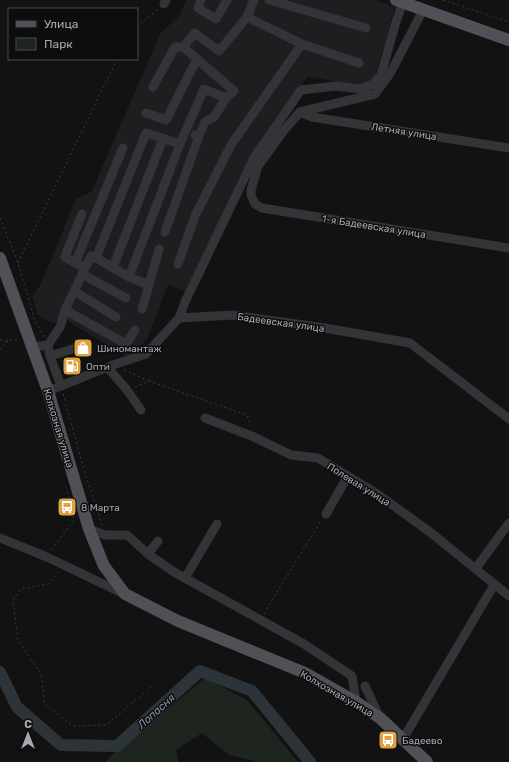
<svg xmlns="http://www.w3.org/2000/svg" width="509" height="762" font-family="Rubik,sans-serif">
	<style>
		.built { fill: #1e1e20 }
		.green { fill: #1e251f }
		.lines { fill: none; stroke-linecap: round; stroke-linejoin: round }
		.river { stroke: #2c343a; stroke-width: 12 }
		.path { stroke: #393b3e; stroke-width: 1; stroke-dasharray: 2 3; stroke-linecap: butt }
		.minor { stroke: #333438; stroke-width: 9 }
		.major { stroke: #4f5156; stroke-width: 12 }
		.labels { text-anchor: middle; stroke-width: 3; stroke-linejoin: round; paint-order: stroke }
		.street-label { font-size: 10px; fill: #a4a9b2; stroke: #0d0d0e }
		.poi-label { font-size: 10px; fill: #a4a9b2; stroke: #0d0d0e; text-anchor: start }
		.water-label { font-size: 11px; font-style: italic; fill: #7e98aa; stroke: #0d0d0e }
	</style>
	<rect width="100%" height="100%" fill="#121213"/>
	<path class="built" d="M186 0H375L395 7 374 80 360 87 308 76 277 116 249 159 188 292 168 285 147 339 128 358 60 316 55 323 49 322 38 315 32 296 41 284 76 199 92 191 160 34 180 15Z"/>
	<path class="green" d="M205 678 247 700 298 762H259L229 755 202 733 176 750 178 762H105L112 755Z"/>
	<g class="lines">
		<path class="river" d="M0 672 17 707 61 745 117 746 200 671 252 691 310 762"/>
		<path class="path" d="M443 0 509 22
			M137 27 158 9
			M0 218 18 263 35 321 44 337
			M18 263 117 59
			M0 340 8 341 20 339
			M0 350 8 341
			M124 370 149 381
			M135 387 149 381 247 415 251 426
			M63 394 84 470 102 525
			M51 550 74 520 66 487
			M59 572 48 584 21 589 13 600 18 640 41 674 45 704 73 726 106 725 151 687
			M265 614 267 608 321 521"/>
		<path class="minor" d="M201 0 198 8 216 19 227 0
			M269 0 366 28
			M164 4 166 0
			M423 10 391 72 375 94 300 112 285 129 258 166 251 190V195L255 204 262 208 509 248
			M247 17 302 44 359 63
			M153 87 175 47H183
			M300 112 312 117 509 148
			M146 113 166 120 197 59
			M195 135 199 136 205 122 214 117 226 98
			M165 232 199 136
			M96 258 129 277 180 144
			M75 263 65 257 82 214
			M178 264 195 216 231 145 302 44
			M113 267 161 144
			M85 268 75 263 123 148
			M82 274 126 298
			M129 277 149 285 142 309
			M149 285 159 249
			M74 291 116 317
			M65 310 126 344 135 330
			M179 318 185 302 255 156 301 90 336 86 360 89 373 84 381 75 395 25 403 2
			M48 345 50 356 61 386
			M32 347 48 345 60 327 65 310 91 256 96 258 146 133 180 144 204 89 226 98 234 91 183 47 195 33 219 51 247 17 254 0
			M50 356 76 348
			M108 368 127 390 141 410
			M48 391 113 365 146 354 179 318 233 315 325 328 410 343 509 419
			M205 418 254 437 291 455 318 458 348 476 376 493 430 532 509 596
			M326 514 348 476
			M89 529 105 535H127L148 554 174 572 304 644 352 676 356 702
			M0 538 47 557 124 594
			M148 554 158 541
			M476 568 509 523
			M185 578 217 524
			M365 686 380 718
			M403 739 494 585"/>
		<path class="major" d="M396 0 509 40
			M0 258 48 391 89 529 104 566 125 594 178 621 305 673 356 702 380 718 427 762"/>
	</g>
	<defs>
		<g id="shop-square" transform="scale(1)"><rect x="-9" y="-9" width="18" height="18" rx="4" fill="#dfa23e" stroke="#0d0d0e"/><path d="M-5-2.5h2.3a2.7 3.5 0 0 1 5.4 0H5L5.5 6h-11ZM-1.5-2.5h3a1.5 2.3 0 0 0-3 0Z" fill="#fff"/></g>
		<g id="fuel-square" transform="scale(1)"><rect x="-9" y="-9" width="18" height="18" rx="4" fill="#dfa23e" stroke="#0d0d0e"/><path d="M-5.5-6h7V0h2V4h1.3V-2.5L3-4.5l.8-.8L6-3V5H2.5V1h-1V6h-7ZM-4.2-4.7v3.2H.2V-4.7Z" fill="#fff"/></g>
		<g id="bus-square" transform="scale(1)"><rect x="-9" y="-9" width="18" height="18" rx="4" fill="#dfa23e" stroke="#0d0d0e"/><path d="M-5-6H5V4H4V6H2V4H-2V6H-4V4H-5ZM-3.5-4V0h7V-4ZM-3.5 1.2v1.5H-2V1.2ZM2 1.2v1.5H3.5V1.2Z" fill="#fff"/></g>
	</defs>
	<g fill-rule="evenodd">
		<use href="#shop-square" x="83" y="348"/>
		<use href="#fuel-square" x="72" y="366"/>
		<use href="#bus-square" x="67" y="507"/>
		<use href="#bus-square" x="388" y="740"/>
	</g>
	<g class="labels">
		<g class="street-label">
			<text transform="translate(404 131) rotate(9)" y="4">Летняя улица</text>
			<text transform="translate(374 226) rotate(9)" y="4">1-я Бадеевская улица</text>
			<text transform="translate(281 322) rotate(8)" y="4">Бадеевская улица</text>
			<text transform="translate(59 428) rotate(73)" y="4">Колхозная улица</text>
			<text transform="translate(359 484) rotate(32)" y="4">Полевая улица</text>
			<text transform="translate(337 693) rotate(30)" y="4">Колхозная улица</text>
		</g>
		<g class="poi-label">
			<text x="97" y="352">Шиномантаж</text>
			<text x="86" y="370">Опти</text>
			<text x="81" y="511">8 Марта</text>
			<text x="402" y="744">Бадеево</text>
		</g>
		<g class="water-label">
			<text transform="translate(156 711) rotate(-42)" y="4">Лопасня</text>
		</g>
	</g>
	<rect x="8" y="8" width="130" height="52" fill="#0d0d0e" stroke="#494b50"/>
	<rect x="16" y="21" width="20" height="6" fill="#4f5156" stroke="#494b50"/>
	<text x="44" y="28" font-size="12" fill="#a4a9b2">Улица</text>
	<rect x="16" y="38" width="20" height="12" fill="#1e251f" stroke="#494b50"/>
	<text x="44" y="48" font-size="12" fill="#a4a9b2">Парк</text>
	<g transform="translate(28 734)" stroke="#0d0d0e" stroke-width="3" paint-order="stroke">
	<path d="M0-3L7 15L0 10L-7 15Z" fill="#a4a9b2"/>
	<text y="-6" font-size="11" font-weight="bold" text-anchor="middle" fill="#a4a9b2">С</text>
	</g>
</svg>
